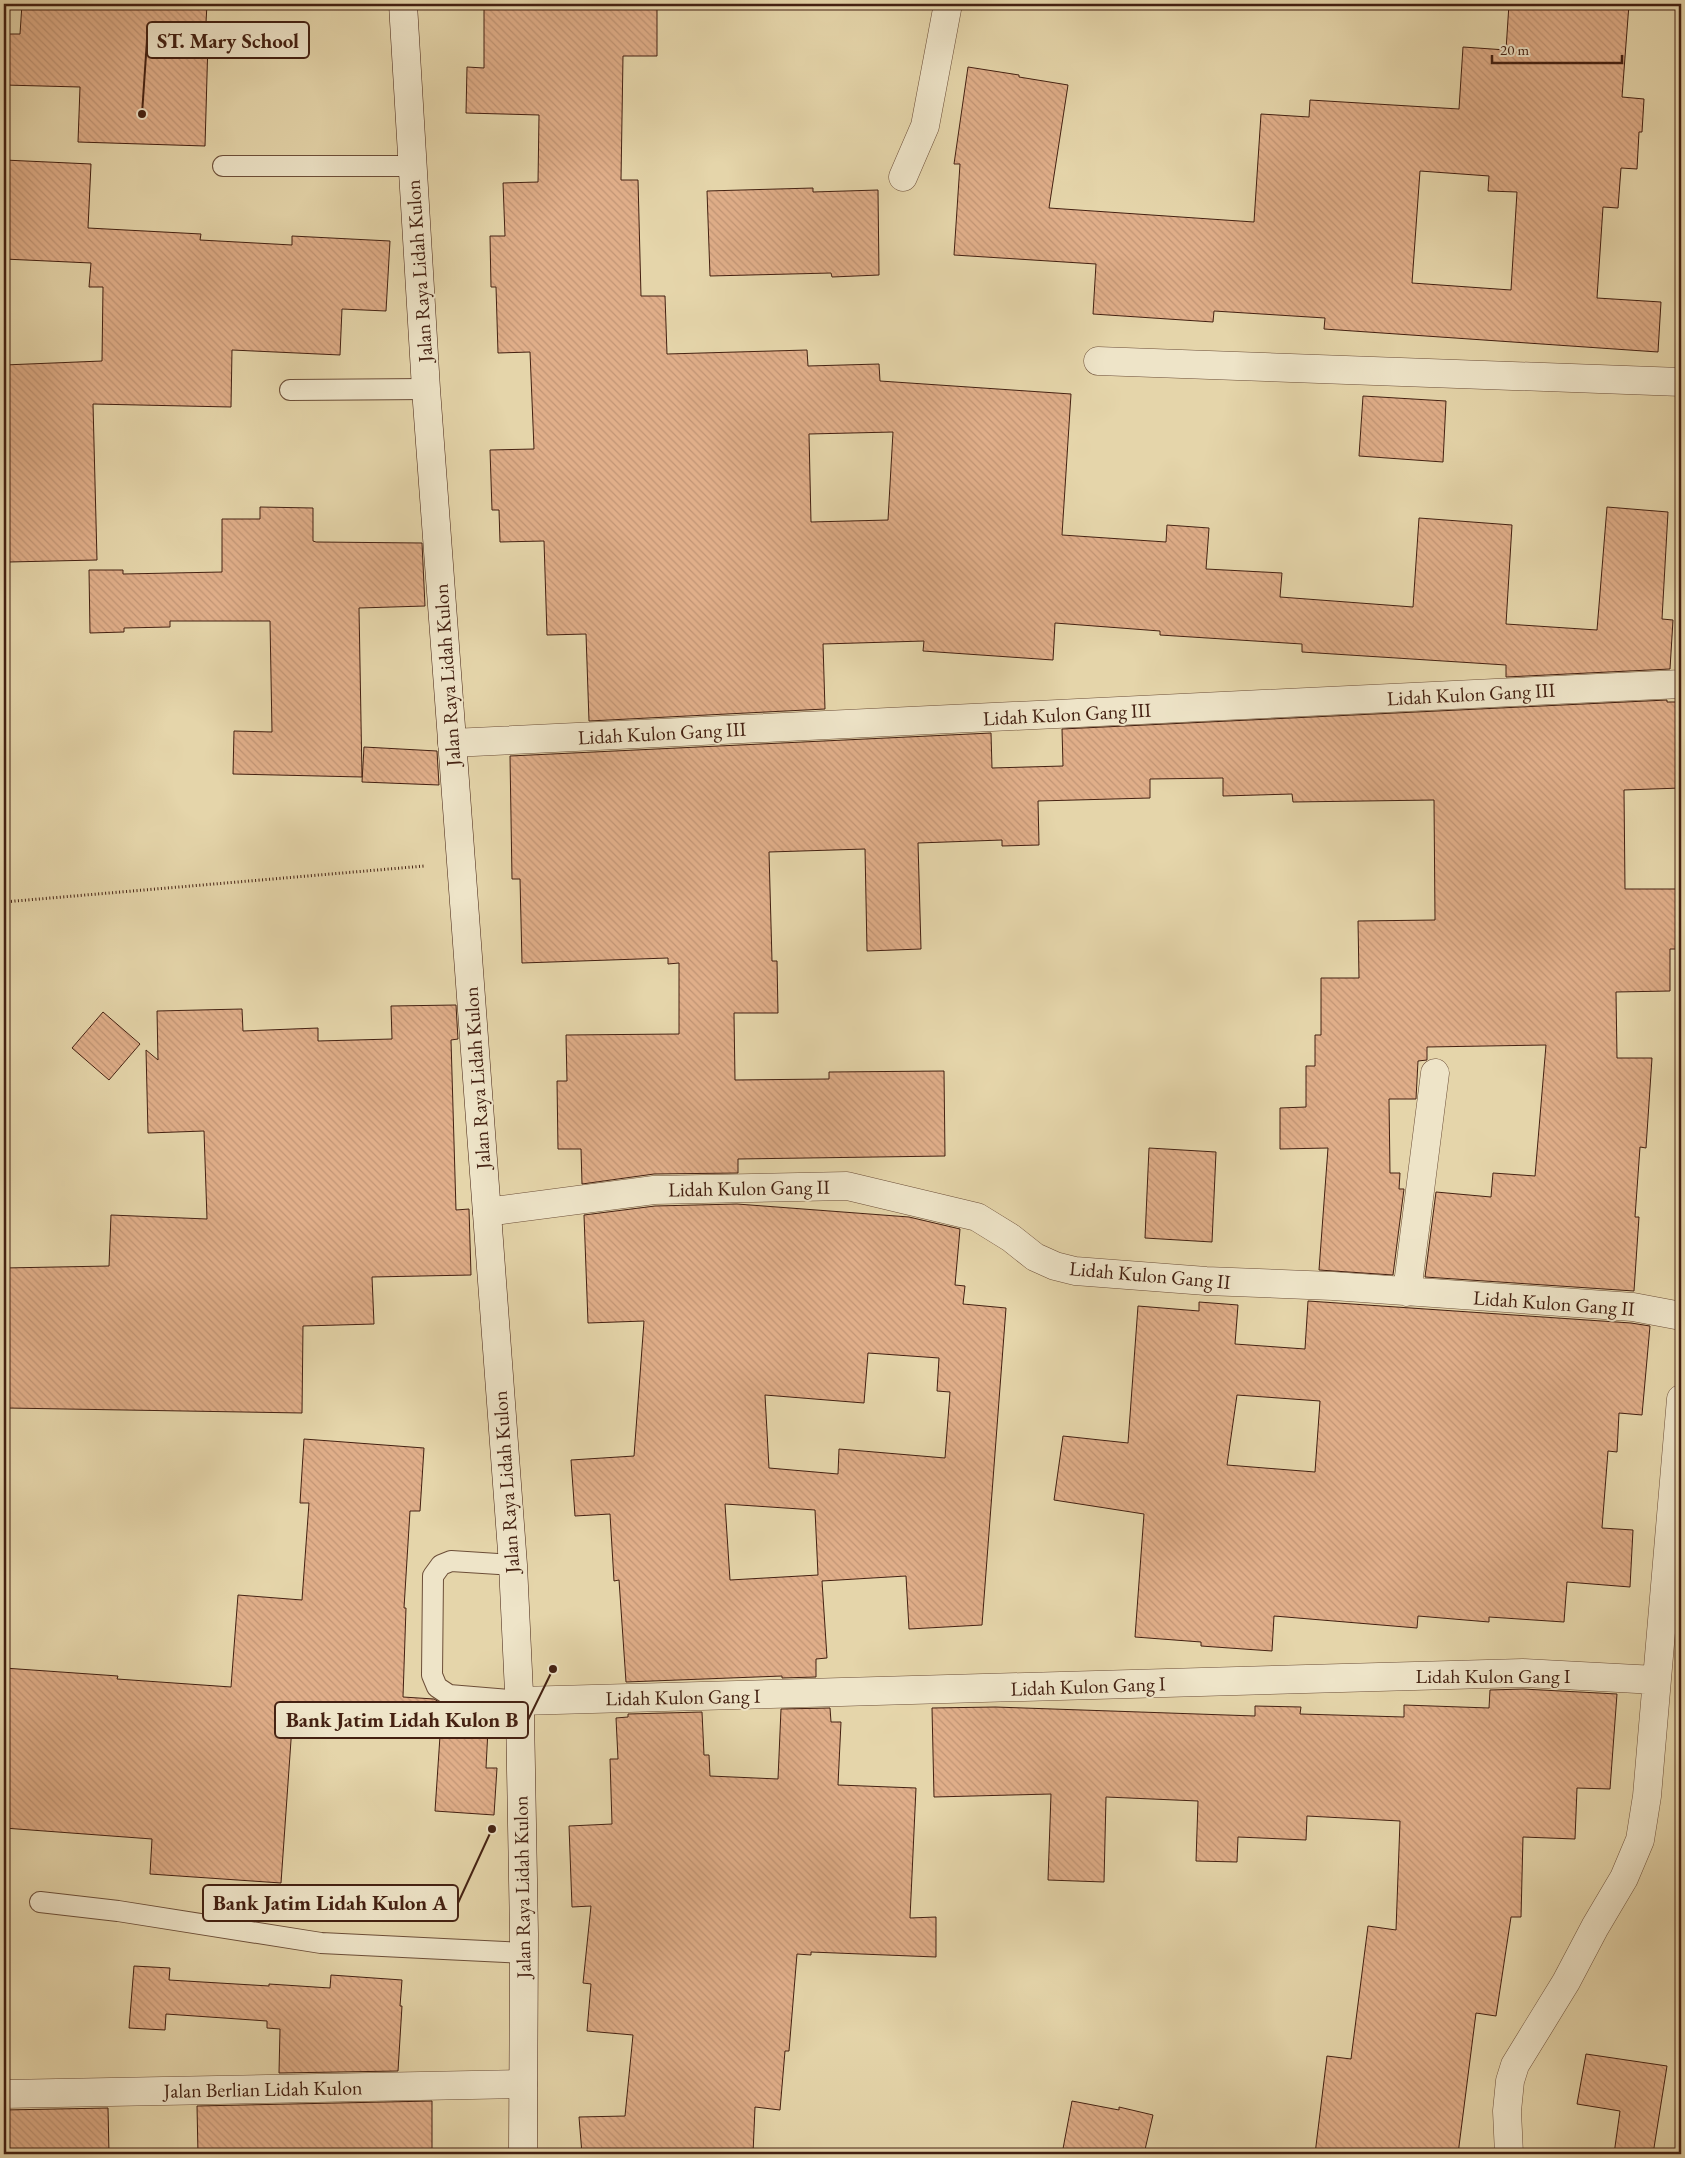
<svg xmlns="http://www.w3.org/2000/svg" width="1685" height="2158" font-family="'EB Garamond',serif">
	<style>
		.building { fill: url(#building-back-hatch); stroke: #442112; fill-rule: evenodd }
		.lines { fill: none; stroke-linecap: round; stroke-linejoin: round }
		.service-casing { stroke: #6c4e38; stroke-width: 22 }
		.minor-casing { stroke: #6c4e38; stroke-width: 29 }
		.secondary-casing { stroke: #442112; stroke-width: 29 }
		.path { stroke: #442112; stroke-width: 3; stroke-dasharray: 1 2.5; stroke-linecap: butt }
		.service { stroke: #eee4c8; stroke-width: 20 }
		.minor { stroke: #eee4c8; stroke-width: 28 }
		.secondary { stroke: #eee4c8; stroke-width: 28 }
		.labels { text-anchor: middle; stroke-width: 4; stroke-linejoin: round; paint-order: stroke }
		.street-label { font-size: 20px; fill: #442112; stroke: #eee4c8 }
		.leader { fill: none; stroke: #442112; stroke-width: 2 }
		.callout-dot { fill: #442112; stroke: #eee4c8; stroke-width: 2 }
		.callout { fill: #eee4c8; stroke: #442112; stroke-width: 2 }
		.callout-label { font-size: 21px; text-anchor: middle; font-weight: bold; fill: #442112 }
	</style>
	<defs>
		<pattern id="building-back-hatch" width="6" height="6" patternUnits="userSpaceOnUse" patternTransform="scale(1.25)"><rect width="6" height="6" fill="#e0ae89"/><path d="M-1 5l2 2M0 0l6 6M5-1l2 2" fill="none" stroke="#c19575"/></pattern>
	</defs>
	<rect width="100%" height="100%" fill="#e5d5aa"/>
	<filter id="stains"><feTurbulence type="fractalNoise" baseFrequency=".004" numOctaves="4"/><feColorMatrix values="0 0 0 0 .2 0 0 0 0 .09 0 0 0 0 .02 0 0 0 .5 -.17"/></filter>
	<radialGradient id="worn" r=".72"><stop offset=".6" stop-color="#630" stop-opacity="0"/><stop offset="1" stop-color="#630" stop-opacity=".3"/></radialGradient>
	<path class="building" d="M22 4H207L205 41H208L205 146 78 142 80 87 4 85V34H20Z
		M484 4H657V56H623L621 180H638L641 296H665L667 354 807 350 808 366 879 364 880 381 1071 394 1062 535 1166 542 1167 525 1209 528 1206 569 1282 573 1280 597 1413 607 1419 518 1512 525 1506 624 1597 630 1607 507 1668 512 1662 619 1673 620 1670 669 1506 677V665L1302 652V644L1160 635V631L1055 623 1053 660 923 651 924 641 823 644 825 709 589 721 586 634 547 635 544 541 500 542 499 510H492L490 450 534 449 530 352 498 353 496 287H491L490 236H505L503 183 538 182 539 115 466 113 467 67 484 68ZM893 432 888 520 811 522 809 434Z
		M1509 4H1629L1622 97 1644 99 1642 132H1639L1637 169 1621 168 1618 208 1603 207 1597 298 1661 302 1658 352 1324 329 1325 318 1214 311 1213 322 1093 314 1096 264 954 255 960 164H954L968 67 1019 75V77L1068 85 1049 208 1254 222 1261 114 1309 117 1310 100 1459 109 1463 47 1506 50ZM1420 171 1489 176 1488 191 1517 192 1511 290 1412 283Z
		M4 160 91 164 88 228 201 234 200 240 292 245V236L390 241 386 311 342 309 340 355 232 350 231 407 93 404 97 560 9 562 8 542H4V365L102 361 103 287H89L91 263 4 259Z
		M813 188V192L878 190 879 275 832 277 831 273 710 276 707 191Z
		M1363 396 1446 401 1443 462 1359 456Z
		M260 507 313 508V541L316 542 422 543 425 606 359 608 362 777 233 774 234 731 272 732 270 621H170V627L124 628V632L90 633 89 570H123V574L222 572V519H260Z
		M1667 700V702H1681V788L1624 790 1625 889H1681V949H1670V991L1616 992 1617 1058H1652L1646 1148 1640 1147 1635 1217H1639L1634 1291 1425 1277 1436 1192 1491 1197 1493 1173 1535 1176 1546 1045 1427 1047V1060L1418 1061 1416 1099H1389L1390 1173H1400L1399 1189H1404L1393 1275 1319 1270 1328 1148 1280 1149V1108L1306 1107V1066H1315V1035H1321V978H1359L1358 921 1435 920 1434 800 1293 802 1292 794 1223 796V778L1150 779V798L1038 801 1039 845 1002 846V840L918 843 921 949 867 951 865 849 769 852 772 961H777L778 1013H734L735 1080 829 1079V1072L944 1071 945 1156 738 1159V1173L654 1174 582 1184 581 1149H558L557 1081H567L566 1035 679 1034V963L668 964V958L522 963 520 879H512L510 756 991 733 992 768 1063 766 1062 729Z
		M364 747 437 751 439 785 362 782Z
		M456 1005 458 1039 451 1040 456 1210 469 1209 471 1275 372 1277 374 1324 303 1326 302 1413 7 1408 8 1323H4V1268L109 1266 111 1215 207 1219 204 1131 148 1133 146 1050 158 1060 157 1011 242 1009 243 1031 318 1028V1041L392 1039 391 1006Z
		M103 1012 140 1044 109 1080 72 1048Z
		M1149 1148 1216 1152 1212 1242 1145 1238Z
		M737 1204 909 1217 960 1229 955 1285 965 1286 963 1304 1006 1308 982 1625 909 1629 906 1576 822 1581 827 1658 816 1659V1677L782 1678V1676L626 1682 619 1580 614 1581 610 1514 575 1516 571 1460 634 1456 644 1321 588 1323 584 1215 655 1206ZM868 1353 939 1358 937 1391 950 1392 945 1458 839 1449 838 1474 769 1468 765 1395 864 1403ZM725 1504 815 1510 818 1575 730 1580Z
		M1308 1301 1631 1323 1650 1326 1642 1415 1619 1413 1617 1452 1608 1451 1602 1528 1633 1530 1630 1587 1567 1582 1564 1622 1489 1617V1622L1418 1616 1417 1628 1274 1616 1272 1651 1201 1646V1642L1135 1637 1144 1514 1054 1500 1063 1436 1128 1443 1138 1306 1199 1311V1302L1238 1305 1235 1344 1305 1349ZM1237 1395 1320 1401 1315 1472 1227 1465Z
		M304 1439 424 1448 420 1511H410L404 1608H406L403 1697 434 1699 448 1707 489 1710 486 1768H497L494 1815 435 1811 440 1736 292 1726 281 1883 150 1874 152 1839 4 1828V1668L118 1676 117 1679 231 1687 238 1595 302 1600 309 1503H300Z
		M1523 1689 1617 1694 1610 1789 1577 1788 1575 1839 1523 1837 1521 1917H1511L1496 2016 1476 2013 1458 2154H1315L1327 2056 1351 2059 1368 1926 1396 1930 1400 1821 1307 1816 1306 1840 1238 1837 1237 1862 1196 1861 1198 1801 1106 1797 1104 1882 1048 1880 1051 1794 934 1797 932 1708 995 1707 1255 1716V1706L1301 1707 1300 1714 1404 1717V1705L1489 1708 1490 1690Z
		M830 1708 831 1722H841L838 1785 916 1788 910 1918 936 1917V1957L811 1952V1955L797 1954 789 2051H785L780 2110 755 2107 753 2154H582L579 2117 625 2116 633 2035 587 2031 591 1984 583 1983 591 1906 572 1907 569 1826 612 1824 610 1759H618L616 1718 628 1717V1714L702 1712 704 1755H709L710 1776 778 1779 781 1709Z
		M134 1966 170 1968 169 1980 269 1986V1984L330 1988 331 1975 402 1980 400 2006H402L398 2071 279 2073 280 2029 267 2028V2021L166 2014 165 2030 129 2028Z
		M1586 2054 1667 2066 1653 2154H1614L1620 2111 1577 2104Z
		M432 2101V2154H198L197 2106Z
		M1072 2101 1119 2110V2107L1153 2115 1144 2154H1062Z
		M108 2108 109 2154H4V2110Z"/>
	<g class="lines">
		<g class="service-casing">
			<path id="service" d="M223 166H413
				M290 390 426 389
				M513 1565 451 1561 441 1565 433 1576 432 1675 437 1687 449 1695 520 1701
				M40 1902 118 1911 321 1943 524 1953"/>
		</g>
		<g class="minor-casing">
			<path id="minor" d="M903 177 925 126 948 4
				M1098 361 1681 382
				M452 743 1681 684
				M487 1212 654 1190 847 1186 977 1217 1011 1238 1035 1257 1055 1266 1075 1271 1206 1281 1333 1286 1633 1307 1681 1316
				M1407 1292 1435 1073
				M520 1701 1523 1673 1656 1680
				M4 2094 523 2084
				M1509 2154 1507 2111 1510 2081 1515 2065 1566 1982 1595 1927 1624 1878 1640 1840 1647 1796 1681 1399"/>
		</g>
		<g class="secondary-casing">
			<path id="secondary" d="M403 4 426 389 513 1565 520 1714 524 1934 523 2154"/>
		</g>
		<path class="path" d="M4 902 424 866"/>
		<use href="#service" class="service"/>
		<use href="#minor" class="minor"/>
		<use href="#secondary" class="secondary"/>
	</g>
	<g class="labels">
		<g class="street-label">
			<text transform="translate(419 271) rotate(-94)" y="7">Jalan Raya Lidah Kulon</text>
			<text transform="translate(447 675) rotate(-94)" y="7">Jalan Raya Lidah Kulon</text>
			<text transform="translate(1471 694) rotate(-3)" y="7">Lidah Kulon Gang III</text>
			<text transform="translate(1067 714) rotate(-3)" y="7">Lidah Kulon Gang III</text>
			<text transform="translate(662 733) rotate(-3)" y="7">Lidah Kulon Gang III</text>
			<text transform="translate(477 1078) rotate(-94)" y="7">Jalan Raya Lidah Kulon</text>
			<text transform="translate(749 1188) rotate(-1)" y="7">Lidah Kulon Gang II</text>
			<text transform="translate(1150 1275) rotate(5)" y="7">Lidah Kulon Gang II</text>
			<text transform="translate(1554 1303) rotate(4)" y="7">Lidah Kulon Gang II</text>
			<text transform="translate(506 1482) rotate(-94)" y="7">Jalan Raya Lidah Kulon</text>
			<text x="1493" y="1683">Lidah Kulon Gang I</text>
			<text transform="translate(1088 1686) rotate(-2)" y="7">Lidah Kulon Gang I</text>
			<text transform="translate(683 1697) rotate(-1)" y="7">Lidah Kulon Gang I</text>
			<text transform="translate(522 1887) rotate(-91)" y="7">Jalan Raya Lidah Kulon</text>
			<text transform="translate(263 2089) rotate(-1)" y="7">Jalan Berlian Lidah Kulon</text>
		</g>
	</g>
	<path class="leader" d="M142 114L147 40M553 1669L528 1720M492 1829L458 1903"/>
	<g class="callout-dot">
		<circle cx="142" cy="114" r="5"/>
		<circle cx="553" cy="1669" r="5"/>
		<circle cx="492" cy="1829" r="5"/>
	</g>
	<g class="callout">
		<rect x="147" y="22" width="162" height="36" rx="5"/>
		<rect x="275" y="1702" width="253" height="36" rx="5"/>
		<rect x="203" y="1885" width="255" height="36" rx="5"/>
	</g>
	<g class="callout-label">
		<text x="228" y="48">ST. Mary School</text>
		<text x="402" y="1727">Bank Jatim Lidah Kulon B</text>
		<text x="330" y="1910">Bank Jatim Lidah Kulon A</text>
	</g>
	<rect width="1685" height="2158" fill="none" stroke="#e5d5aa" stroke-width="20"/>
	<rect x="5" y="5" width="1675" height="2148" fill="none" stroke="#442112" stroke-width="2.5"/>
	<rect x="10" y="10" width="1665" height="2138" fill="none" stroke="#442112"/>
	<path d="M1492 55v8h130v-8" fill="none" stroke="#442112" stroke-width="2.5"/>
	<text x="1500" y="55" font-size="15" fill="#442112" stroke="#eee4c8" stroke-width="4" paint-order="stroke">20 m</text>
	<rect width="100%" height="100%" filter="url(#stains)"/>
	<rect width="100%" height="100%" fill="url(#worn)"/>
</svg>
